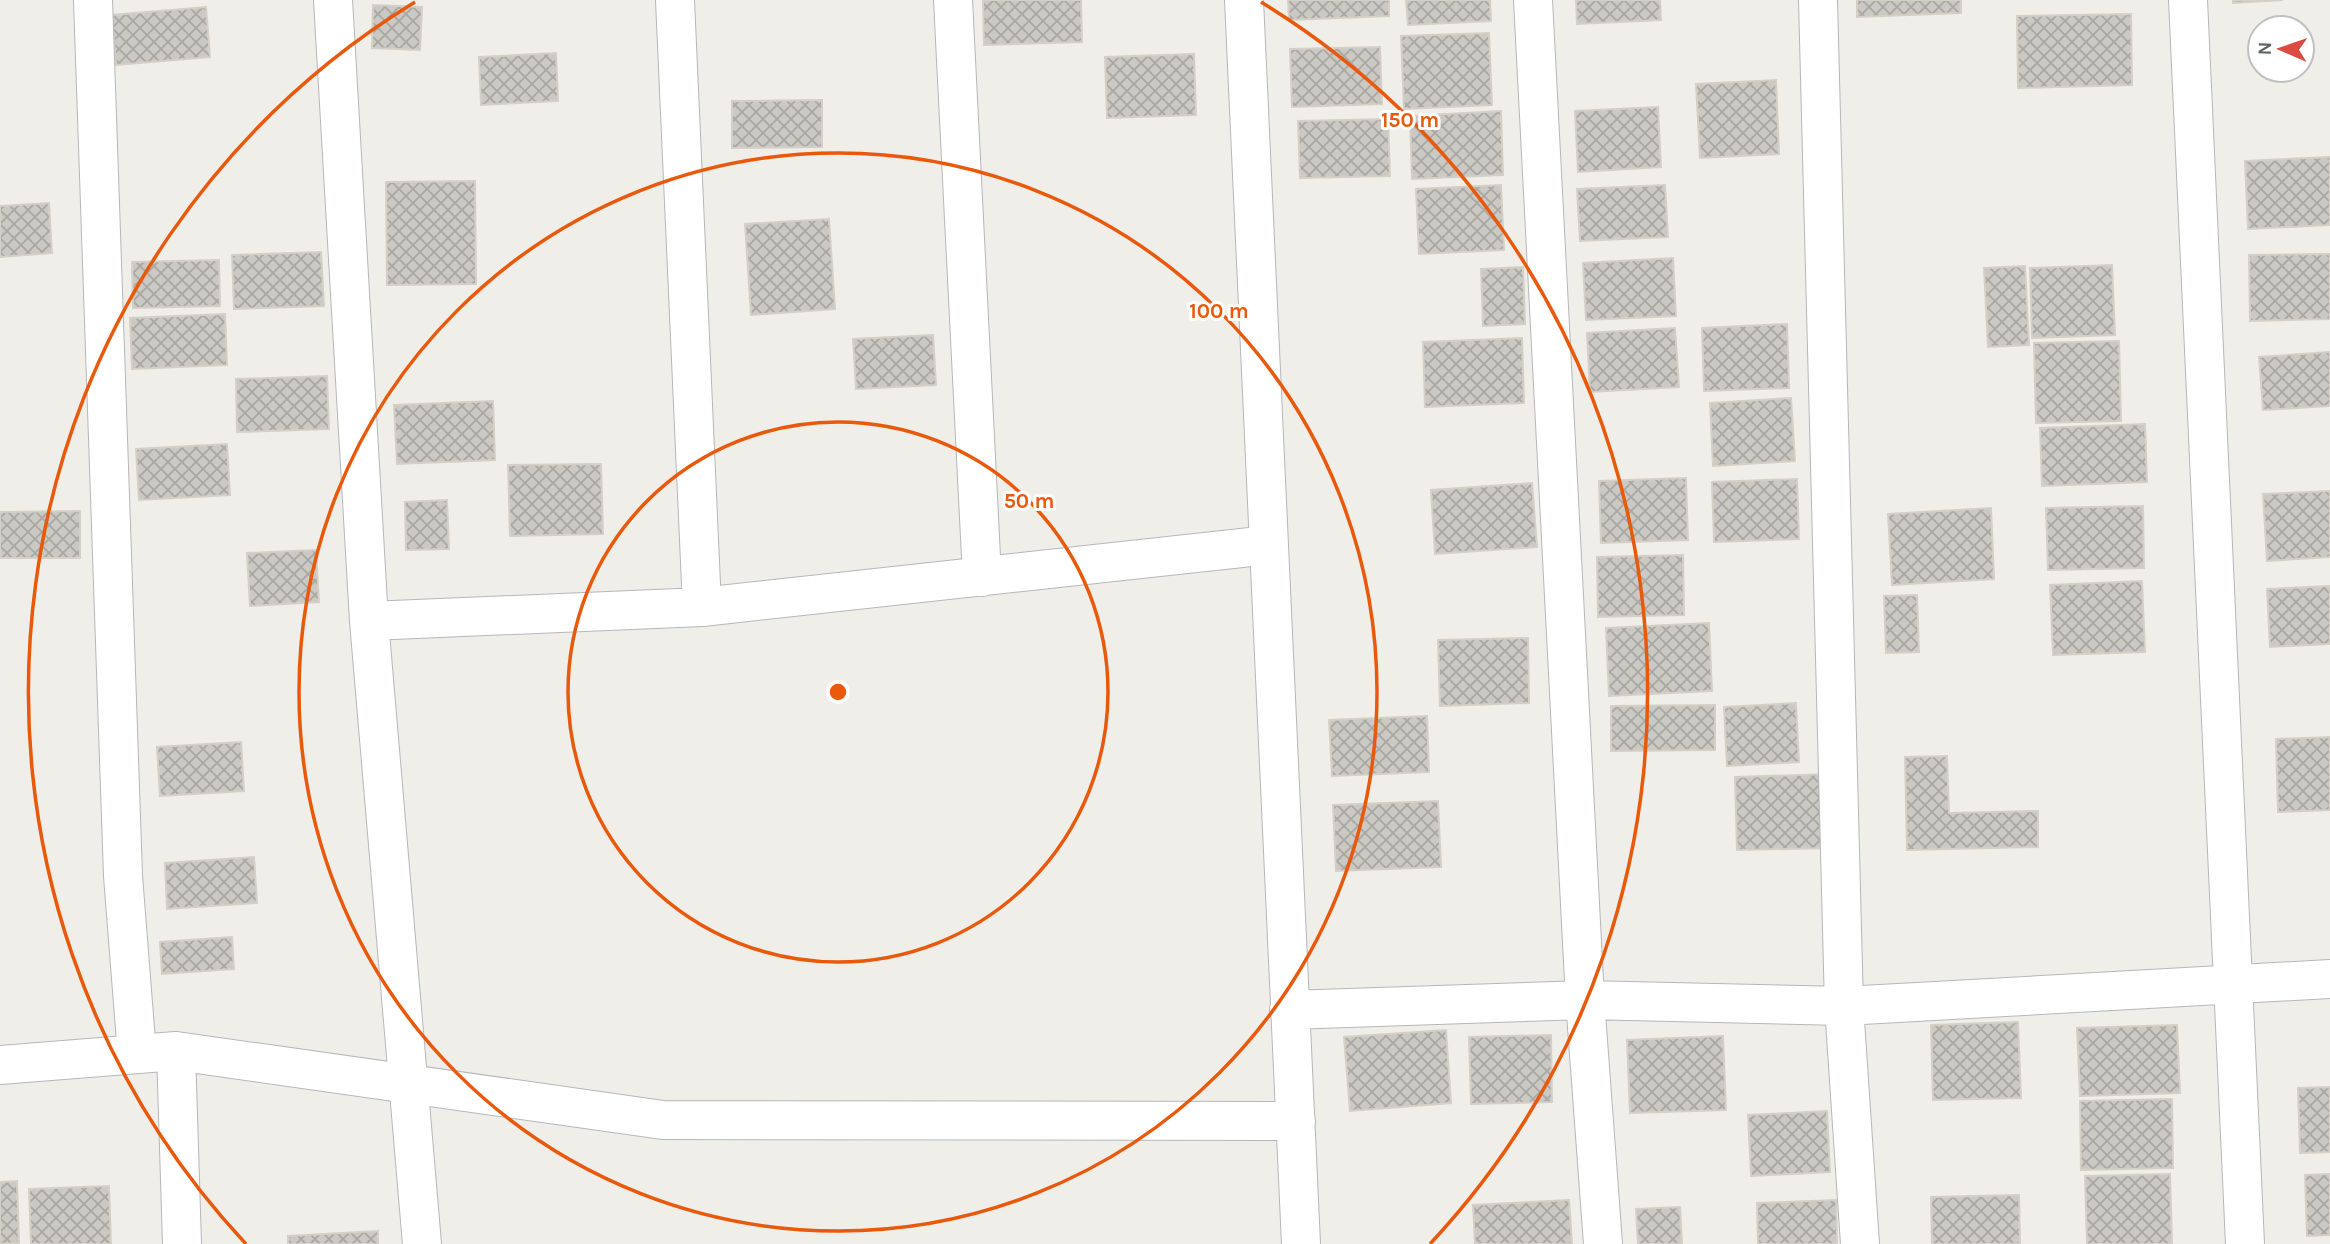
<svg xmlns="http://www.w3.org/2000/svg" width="2330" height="1244" font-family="Karla,sans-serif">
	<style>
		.building { fill: url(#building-cross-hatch); stroke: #d4d0c6; stroke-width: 2 }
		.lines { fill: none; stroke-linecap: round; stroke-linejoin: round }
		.minor-casing { stroke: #b5b7bb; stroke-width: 40 }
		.minor { stroke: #fff; stroke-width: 38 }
		.ring { fill: none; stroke: #e8590c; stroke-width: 3.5 }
		.centre { fill: #e8590c; stroke: #fff; stroke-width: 3.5 }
		.ring-label { font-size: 21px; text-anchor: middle; font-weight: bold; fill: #e8590c; stroke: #fff; stroke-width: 6; stroke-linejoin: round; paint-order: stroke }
	</style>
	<defs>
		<pattern id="building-cross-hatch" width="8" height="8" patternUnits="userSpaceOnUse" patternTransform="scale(1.75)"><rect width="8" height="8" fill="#cbc9c4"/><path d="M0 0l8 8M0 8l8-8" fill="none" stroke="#a8a7a3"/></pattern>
	</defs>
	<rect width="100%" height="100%" fill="#f0eee8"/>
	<path class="building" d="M983 0H1081L1082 42 984 45Z
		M1288 0H1389V16L1289 20Z
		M1406 0H1490L1491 21 1408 25Z
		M1576 0H1660L1661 20 1577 24Z
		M1857 0H1961V13L1857 17Z
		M2233 0H2283L2233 3Z
		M373 5 422 7 420 50 372 48Z
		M206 7 210 57 116 65 112 15Z
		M2131 14 2132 85 2018 88 2017 16Z
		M1489 33 1492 105 1404 109 1401 36Z
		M1380 47 1382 104 1292 107 1290 49Z
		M556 53 558 101 481 105 479 57Z
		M1194 54 1196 115 1107 118 1105 57Z
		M1776 80 1779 154 1700 158 1696 84Z
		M822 100V147L732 148V101Z
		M1658 107 1661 167 1578 172 1575 111Z
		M1501 111 1503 175 1412 179 1410 116Z
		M1388 119 1390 176 1300 178 1298 121Z
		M2330 157V225L2248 229 2245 161Z
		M475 181 476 284 387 285 386 182Z
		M1501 185 1504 250 1419 254 1416 189Z
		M1665 185 1668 237 1580 241 1577 189Z
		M49 203 52 253 0 257V206Z
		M829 219 835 309 751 315 745 224Z
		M321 252 324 306 234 309 232 255Z
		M2330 254V319L2250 321 2249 255Z
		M1673 258 1676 316 1586 320 1583 263Z
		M219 260 220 306 133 308 132 262Z
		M2112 265 2115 335 2032 338 2030 268Z
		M2025 266 2029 345 1988 347 1984 268Z
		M1523 267 1525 324 1483 326 1481 269Z
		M225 314 227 365 132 369 130 318Z
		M1787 324 1789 388 1704 391 1702 328Z
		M1675 328 1679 387 1590 392 1587 333Z
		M933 335 936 385 856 389 853 339Z
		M1522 338 1524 403 1425 407 1423 342Z
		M2119 341 2121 421 2036 423 2034 343Z
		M2330 352V406L2263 410 2259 357Z
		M327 376 329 429 237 432 236 379Z
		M1791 398 1795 461 1713 466 1710 403Z
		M493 401 495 460 397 464 394 405Z
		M2145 424 2147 482 2042 486 2040 428Z
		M227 444 230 495 139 500 136 449Z
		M601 464 603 534 510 536 508 465Z
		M1686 478 1688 540 1601 543 1599 481Z
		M1797 479 1799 539 1714 542 1712 482Z
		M1532 483 1537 547 1435 554 1431 490Z
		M2330 491V557L2267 561 2263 494Z
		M447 500 449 549 406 550 405 502Z
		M2143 506 2144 568 2048 570 2046 508Z
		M1991 508 1994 579 1892 585 1888 514Z
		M80 511V558H0V512Z
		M316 550 319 602 250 606 247 553Z
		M1683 555 1684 615 1598 617 1597 557Z
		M2142 581 2145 652 2053 655 2050 585Z
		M2330 586V644L2270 647 2267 589Z
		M1917 595 1919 652 1886 653 1884 596Z
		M1709 623 1712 691 1609 696 1606 628Z
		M1528 638 1529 703 1440 706 1438 640Z
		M1796 703 1799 762 1727 766 1724 707Z
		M1715 705V750L1611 751V706Z
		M1427 716 1429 772 1332 776 1329 720Z
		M2330 737V810L2278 812 2276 739Z
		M241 742 244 791 160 796 157 747Z
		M1947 756 1949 813 2038 811V847L1907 850 1905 757Z
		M1830 774 1832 848 1737 850 1735 777Z
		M1438 801 1441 867 1336 871 1333 805Z
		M254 857 257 903 167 909 165 863Z
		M232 937 234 969 162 974 160 942Z
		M2018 1022 2021 1098 1933 1100 1931 1025Z
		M2177 1025 2180 1093 2080 1096 2077 1028Z
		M1446 1030 1451 1103 1350 1111 1344 1037Z
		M1551 1035 1552 1102 1471 1104 1469 1037Z
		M1723 1036 1726 1110 1630 1113 1627 1040Z
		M2330 1087V1152L2300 1153 2298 1088Z
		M2172 1099 2173 1168 2081 1170 2080 1101Z
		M1827 1111 1830 1172 1751 1176 1748 1115Z
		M2170 1174 2172 1244H2087L2085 1176Z
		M2330 1174V1235L2307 1236 2305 1175Z
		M17 1181 19 1243 0 1244V1182Z
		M109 1186 111 1244H31L29 1189Z
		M2019 1195 2020 1244H1932L1931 1197Z
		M1569 1200 1572 1244H1475L1473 1205Z
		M1836 1200 1837 1244H1758L1757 1203Z
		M1680 1207 1682 1244H1638L1636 1209Z
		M378 1231V1244H288V1236Z"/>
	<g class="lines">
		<g class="minor-casing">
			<path id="minor" d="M93 0 123 876 137 1054
				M333 0 369 621 422 1244
				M675 0 702 607
				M953 0 982 577
				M1244 0 1301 1244
				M1533 0 1585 1000 1603 1244
				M1818 0 1844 1006 1860 1244
				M2188 0 2245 1244
				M369 621 702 607 1269 545
				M1289 1010 1585 1000 1844 1006 2330 979
				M176 1051 182 1244
				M0 1065 176 1051 663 1120 1296 1121"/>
		</g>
		<use href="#minor" class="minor"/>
	</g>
	<g class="ring">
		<circle cx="838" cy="692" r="270"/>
		<circle cx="838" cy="692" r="539"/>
		<path d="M246 1244A809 809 0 0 1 415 2M1261 2A809 809 0 0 1 1430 1244"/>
	</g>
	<circle cx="838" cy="692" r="10" class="centre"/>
	<g class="ring-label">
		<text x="1410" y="127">150 m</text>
		<text x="1219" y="318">100 m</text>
		<text x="1029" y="508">50 m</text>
	</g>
	<g transform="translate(2281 49) rotate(272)"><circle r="33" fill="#ffffff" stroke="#bfc0c2" stroke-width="2"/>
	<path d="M0-5L12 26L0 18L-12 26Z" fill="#db4b42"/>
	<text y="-10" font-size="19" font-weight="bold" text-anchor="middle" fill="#5f6266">N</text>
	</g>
</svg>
